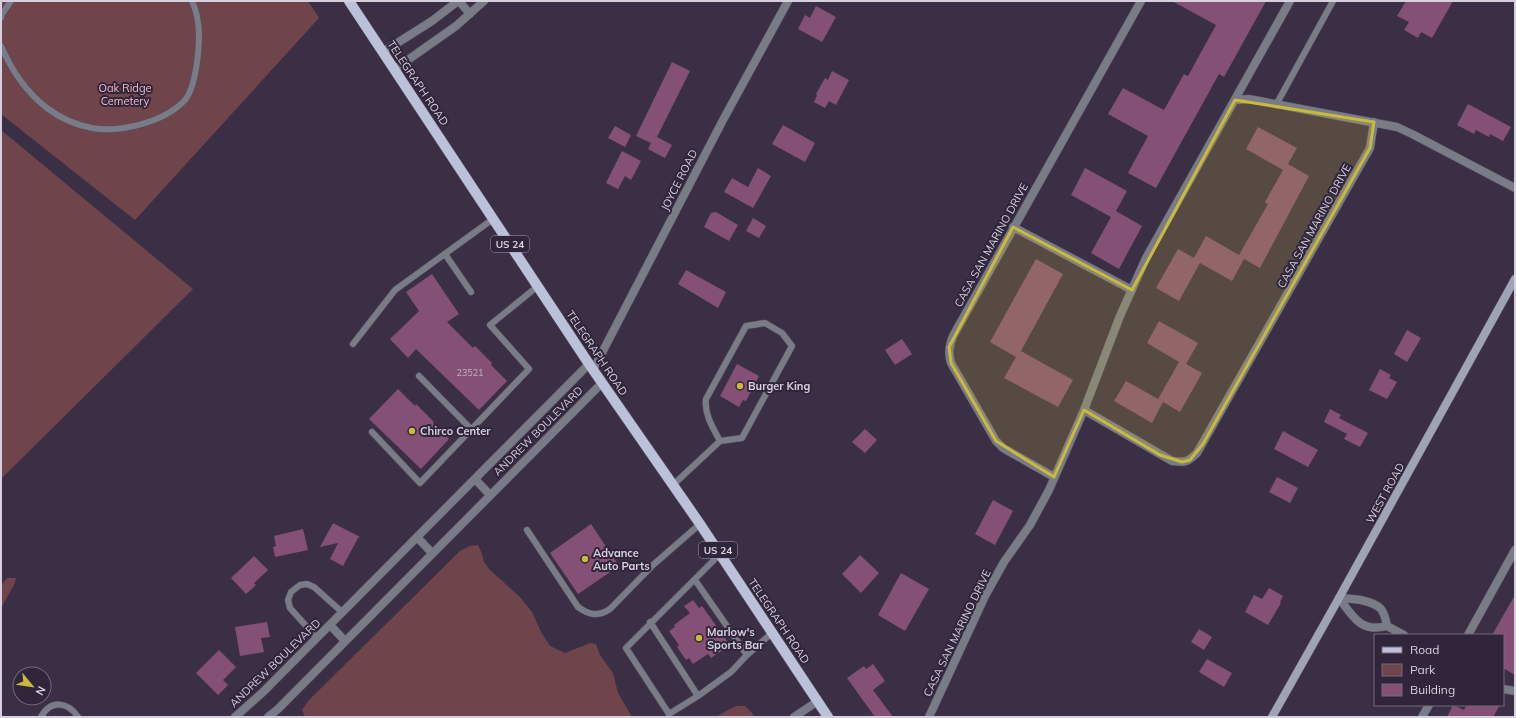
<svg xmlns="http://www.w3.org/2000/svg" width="1516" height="718" font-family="Mulish,sans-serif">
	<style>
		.green { fill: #70444b }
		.building { fill: #855075 }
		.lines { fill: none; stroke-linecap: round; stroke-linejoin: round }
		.lane-casing { stroke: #574c60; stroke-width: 7 }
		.street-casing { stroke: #574c60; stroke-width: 9 }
		.secondary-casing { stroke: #574c60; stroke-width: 9 }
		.primary-casing { stroke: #574c60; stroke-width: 11 }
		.lane { stroke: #797b87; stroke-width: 6 }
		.street { stroke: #797b87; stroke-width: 8 }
		.secondary { stroke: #9fa3b6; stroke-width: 8 }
		.primary { stroke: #bcc1da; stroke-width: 10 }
		.marked { fill: #caba3a; fill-opacity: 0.2; stroke: #caba3a; stroke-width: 3; stroke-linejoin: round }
		.poi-dot { fill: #caba3a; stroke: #30253b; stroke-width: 1.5 }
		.labels { text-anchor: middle; stroke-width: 4; stroke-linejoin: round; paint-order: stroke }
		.number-label { font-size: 9px; fill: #c2afc3 }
		.shield { fill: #30253b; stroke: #a49cac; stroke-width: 1 }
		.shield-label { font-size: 10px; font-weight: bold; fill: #d6cfdd }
		.street-label { font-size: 11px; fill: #d6cfdd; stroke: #30253b }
		.park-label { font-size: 11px; fill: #f7bbc3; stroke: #30253b }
		.poi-label { font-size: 11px; font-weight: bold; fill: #d6cfdd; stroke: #30253b; text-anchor: start }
	</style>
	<rect width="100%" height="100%" fill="#3b2f45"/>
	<path class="green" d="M1 1H308L319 18 135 220 1 114Z
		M1 130 193 289 1 479Z
		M478 545 482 554 484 562 489 569 520 597 532 612 541 632 550 646 565 653 590 643 596 644 600 655 613 673 618 693 632 717H305L302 710 308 701 460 551 470 546Z
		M7 578H16L14 585 1 608V586Z
		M736 706H745L752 713 754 717H715Z"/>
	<path class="building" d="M1172 1H1266L1224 77 1219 74 1156 188 1128 173 1148 136 1108 114 1123 88 1164 110 1184 74 1188 76 1216 25Z
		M1406 1H1453L1432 38 1421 32 1418 38 1404 30 1409 22 1397 16Z
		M816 6 836 17 822 42 798 29 805 15 810 18Z
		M672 62 690 71 657 137 672 145 665 158 648 149 651 143 636 136Z
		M832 71 849 80 836 105 829 101 825 108 814 102 817 95 816 94 825 78 828 80Z
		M1468 104 1511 127 1503 141 1490 134 1489 137 1476 130 1474 134 1457 125Z
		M783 125 815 143 805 162 772 144Z
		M615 126 631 135 625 147 608 138Z
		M1258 127 1297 148 1288 164 1309 176 1260 268 1244 259 1232 281 1200 263 1179 301 1156 288 1178 249 1194 258 1206 236 1239 255 1268 204 1265 202 1283 170 1246 149Z
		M622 151 641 161 631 180 625 176 618 189 606 183Z
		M758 168 771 176 753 208 724 192 732 178 748 187Z
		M1085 168 1127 191 1116 211 1142 226 1119 269 1091 253 1111 217 1071 195Z
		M716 212 738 225 729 241 704 227 711 213Z
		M753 218 766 226 759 238 746 231Z
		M1036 259 1063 274 1021 351 1073 380 1058 407 1004 378 1016 357 990 342Z
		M686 270 726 292 718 308 678 284Z
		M432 274 459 314 447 322 473 348 475 346 492 363 491 365 507 381 479 410 416 349 408 358 390 339 419 311 406 292Z
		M1159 321 1198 343 1186 364 1202 373 1180 412 1163 402 1152 423 1114 401 1126 381 1158 399 1179 362 1147 343Z
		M1407 330 1421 338 1407 362 1394 354Z
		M902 339 912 354 895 365 885 350Z
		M737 364 759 376 746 401 743 400 739 407 720 396Z
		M1380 369 1391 375 1389 378 1397 382 1387 399 1369 390Z
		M398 389 415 406 416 404 434 422 433 423 449 439 421 469 369 419Z
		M1330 409 1341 415 1339 418 1368 433 1360 447 1344 439 1347 434 1324 422Z
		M865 429 877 440 865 453 852 442Z
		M1283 431 1318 450 1308 467 1274 449Z
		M1277 477 1298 488 1290 503 1269 492Z
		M993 500 1013 511 995 545 975 534Z
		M333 523 360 537 358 538 343 566 330 559 338 543 320 547Z
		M591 524 619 566 578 594 550 553Z
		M303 529 308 550 275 557 273 547 276 546 274 536Z
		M860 555 879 573 861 593 842 574Z
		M254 556 268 570 254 583 256 585 246 594 231 578Z
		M901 573 929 589 905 631 878 615Z
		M1269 588 1283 596 1280 602 1281 603 1268 625 1245 612 1254 595 1262 599Z
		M1515 595V675L1503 668V635H1492Z
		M693 600 699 608 702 606 730 645 711 658 708 654 693 664 689 658 686 660 677 647 679 645 669 631 675 627 674 625 690 613 684 606Z
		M267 622 270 637 261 638 264 652 240 656 235 627Z
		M1199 629 1212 637 1204 650 1191 642Z
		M219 650 236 667 223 680 228 685 218 695 196 673Z
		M1207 659 1232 673 1224 687 1199 672Z
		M873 664 885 681 873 690 893 717H875L847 678 864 666 866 669Z
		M1453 705 1464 710 1467 705H1500L1493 717H1447Z"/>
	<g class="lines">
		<g class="lane-casing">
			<path id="lane" d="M1 18 2 14 11 1
				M1 46C11 69 27 93 47 108 60 118 76 125 92 128 120 133 165 122 185 100 193 91 197 66 198 54 200 36 200 18 192 1
				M1276 105 1333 1
				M445 254 471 292
				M353 344 395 290 493 219
				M419 376 471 429
				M372 432 420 483 529 369 490 325 538 286
				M673 485 720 441 742 438 792 346 782 333 765 323 746 326 706 399C704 414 713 428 720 441
				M527 530 578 607C589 615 598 617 610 609L653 565 700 524
				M720 554 626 648 669 714 698 696 731 672 747 655 773 632
				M695 580 747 655
				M650 622 698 696
				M317 638 290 608 288 600 291 592 300 585 307 584 314 587 342 612
				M41 717C51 699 68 702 78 717"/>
		</g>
		<g class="street-casing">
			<path id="street" d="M459 1 470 14
				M383 52 432 21 458 1
				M395 69 456 26 484 1
				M1235 100 1249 99 1397 127 1412 134 1515 188
				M1013 227 1132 290
				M593 370 723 120 788 1
				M1084 410 1172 461C1185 463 1188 462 1197 453L1370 148 1374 122
				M1054 477 1003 448 996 441 951 363C948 353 949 346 953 336L1141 1
				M475 479 490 495
				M417 537 432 553
				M1339 598C1352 599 1369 599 1380 608 1384 612 1386 620 1387 626L1404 635
				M1339 598C1353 617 1361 633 1387 626
				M330 625 345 641
				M1468 635 1515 550
				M1503 689 1515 691
				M235 717 263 692 589 364
				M268 717 278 709 602 383
				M794 717 818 701
				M929 717 985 596 1004 562 1030 525 1049 490 1084 410 1120 316 1146 258 1290 1
				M1422 717 1429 705"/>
		</g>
		<g class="secondary-casing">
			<path id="secondary" d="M1272 717 1339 598 1515 279"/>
		</g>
		<g class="primary-casing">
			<path id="primary" d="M349 1 589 364 700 524 828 717"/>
		</g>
		<use href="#lane" class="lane"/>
		<use href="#street" class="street"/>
		<use href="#secondary" class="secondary"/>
		<use href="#primary" class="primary"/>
	</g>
	<path class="marked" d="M1235 100 1374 122 1370 148 1203 444 1190 460 1182 462 1160 455 1084 410 1054 477 996 441 951 363 949 347 1013 227 1132 290Z"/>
	<g class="poi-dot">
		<circle cx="740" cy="386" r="4"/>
		<circle cx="412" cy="431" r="4"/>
		<circle cx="585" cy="559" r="4"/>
		<circle cx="699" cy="638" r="4"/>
	</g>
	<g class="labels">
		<g class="number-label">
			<text x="470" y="376">23521</text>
		</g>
		<g class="shield">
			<rect x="491" y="236" width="38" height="16" rx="3"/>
			<rect x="699" y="542" width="38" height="16" rx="3"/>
		</g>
		<g class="shield-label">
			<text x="510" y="248">US 24</text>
			<text x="718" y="554">US 24</text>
		</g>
		<g class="street-label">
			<text transform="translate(418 83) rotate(56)" y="4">TELEGRAPH ROAD</text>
			<text transform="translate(679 180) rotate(-63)" y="4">JOYCE ROAD</text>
			<text transform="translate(1314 226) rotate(-61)" y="4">CASA SAN MARINO DRIVE</text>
			<text transform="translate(991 245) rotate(-61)" y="4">CASA SAN MARINO DRIVE</text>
			<text transform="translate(597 353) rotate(56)" y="4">TELEGRAPH ROAD</text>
			<text transform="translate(538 431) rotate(-45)" y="4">ANDREW BOULEVARD</text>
			<text transform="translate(1385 493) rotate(-61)" y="4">WEST ROAD</text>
			<text transform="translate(779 621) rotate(56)" y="4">TELEGRAPH ROAD</text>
			<text transform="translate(957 633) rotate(-64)" y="4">CASA SAN MARINO DRIVE</text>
			<text transform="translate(275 663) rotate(-44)" y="4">ANDREW BOULEVARD</text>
		</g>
		<g class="park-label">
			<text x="125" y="92">Oak Ridge<tspan x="125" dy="13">Cemetery</tspan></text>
		</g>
		<g class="poi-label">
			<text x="748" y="390">Burger King</text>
			<text x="420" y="435">Chirco Center</text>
			<text x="593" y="557">Advance<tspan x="593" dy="13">Auto Parts</tspan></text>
			<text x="707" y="636">Marlow's<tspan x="707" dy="13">Sports Bar</tspan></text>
		</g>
	</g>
	<rect width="1516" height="718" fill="none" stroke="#d6cfdd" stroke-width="4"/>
	<rect x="1374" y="634" width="130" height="72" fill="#30253b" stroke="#72697c"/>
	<rect x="1382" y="647" width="20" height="6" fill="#bcc1da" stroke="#72697c"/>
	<text x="1410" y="654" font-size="12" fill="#d6cfdd">Road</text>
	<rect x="1382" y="664" width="20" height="12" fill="#70444b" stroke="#72697c"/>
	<text x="1410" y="674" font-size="12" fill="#d6cfdd">Park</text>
	<rect x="1382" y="684" width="20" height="12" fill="#855075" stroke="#72697c"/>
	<text x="1410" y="694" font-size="12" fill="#d6cfdd">Building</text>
	<g transform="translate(32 686) rotate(119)"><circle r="19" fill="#30253b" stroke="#72697c"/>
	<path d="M0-3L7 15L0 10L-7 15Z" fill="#caba3a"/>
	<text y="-6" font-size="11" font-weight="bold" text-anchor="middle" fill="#d6cfdd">N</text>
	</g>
</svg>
